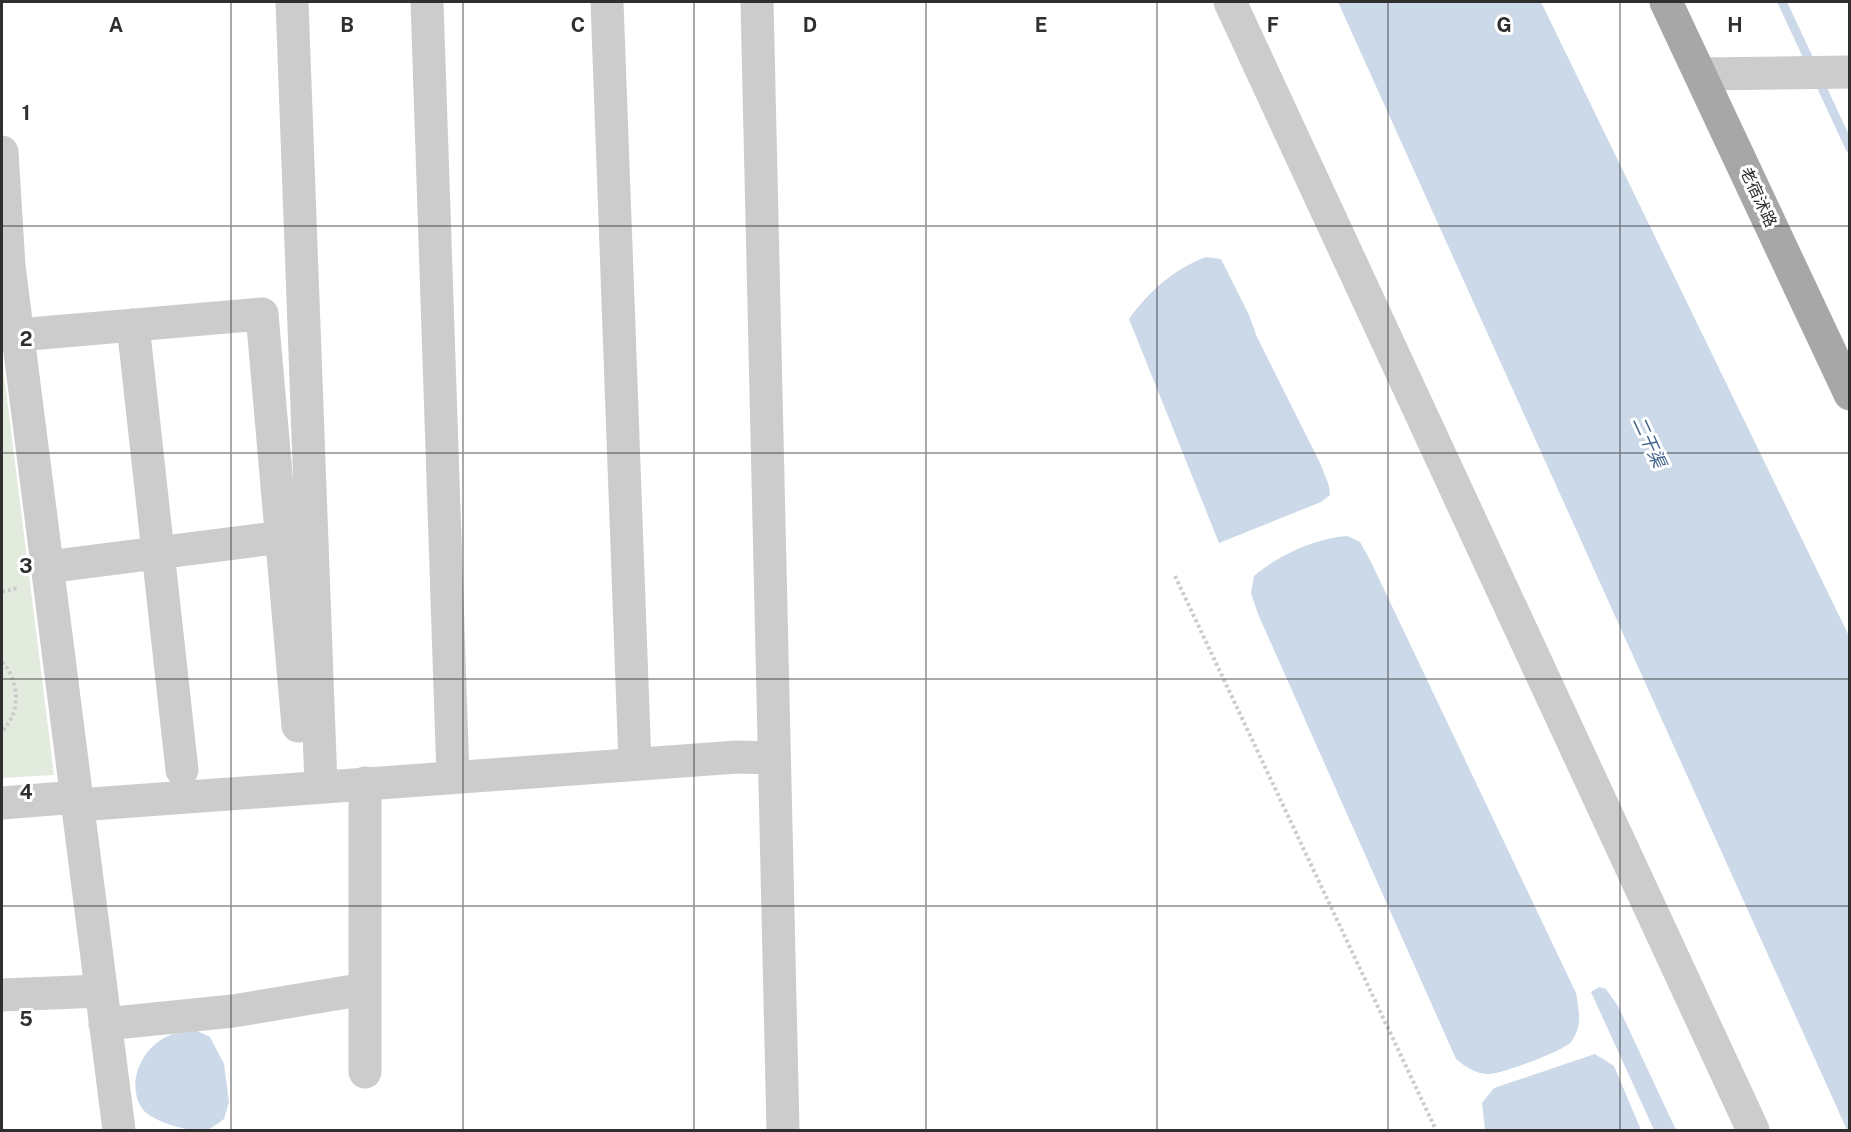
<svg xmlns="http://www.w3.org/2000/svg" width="1851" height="1132" font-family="'Public Sans','Noto Sans SC',sans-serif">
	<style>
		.green { fill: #e3ebde }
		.water { fill: #cbd9e9 }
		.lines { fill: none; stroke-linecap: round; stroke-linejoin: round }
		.stream { stroke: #cbd9e9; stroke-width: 9 }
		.path { stroke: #ccc; stroke-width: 4; stroke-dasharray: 3 3; stroke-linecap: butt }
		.minor { stroke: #ccc; stroke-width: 33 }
		.major { stroke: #a7a7a7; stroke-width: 33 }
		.grid { fill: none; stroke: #2f2f2f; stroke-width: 1.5; stroke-opacity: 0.55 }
		.labels { text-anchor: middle; stroke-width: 6; stroke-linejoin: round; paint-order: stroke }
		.street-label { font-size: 16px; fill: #2f2f2f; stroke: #fff }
		.water-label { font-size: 18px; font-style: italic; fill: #43648b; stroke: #fff }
		.grid-label { font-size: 20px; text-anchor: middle; font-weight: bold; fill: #2f2f2f; stroke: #fff; stroke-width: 6; stroke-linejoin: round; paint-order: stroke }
	</style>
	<rect width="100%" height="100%" fill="#fff"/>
	<path class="green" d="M2 352V358L54 775 2 778Z"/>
	<path class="water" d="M1338 2H1541L1849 636V1130H1847Z
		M1206 257 1221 259 1249 315 1257 337 1321 465 1329 486 1330 495 1321 502 1219 543 1129 319C1149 291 1174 269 1206 257Z
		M1347 536 1360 542 1370 560 1576 993C1579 1012 1583 1026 1571 1042 1564 1051 1501 1074 1489 1074 1475 1074 1466 1067 1456 1059L1258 614 1251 593 1254 576C1277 556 1316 538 1347 536Z
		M1599 987 1606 989 1618 1006 1676 1130H1654L1591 992Z
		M195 1030 210 1037 224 1064 229 1102 224 1119C218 1123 211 1130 204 1130 188 1132 149 1121 141 1107 126 1081 143 1047 168 1036 175 1032 187 1032 195 1030Z
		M1595 1054 1614 1066 1641 1130H1485L1482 1103 1494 1088Z"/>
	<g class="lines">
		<path class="stream" d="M1782 2 1812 66
			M1818 79 1850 148"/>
		<path class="path" d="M1175 576 1436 1130
			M2 592 18 588
			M2 662C20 680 21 714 2 731"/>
		<path class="minor" d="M292 2 321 786
			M427 2 453 777
			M607 2 635 764
			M757 2 783 1130
			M1230 2 1753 1130
			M1702 74 1850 72
			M2 152 9 266 119 1130
			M133 325 182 770
			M18 335 262 314 298 726
			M47 567 282 537
			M365 783V1072
			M2 803 77 797
			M78 805 737 757 774 758
			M2 995 101 991
			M105 1024 233 1011 365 989"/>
		<path class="major" d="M1666 2 1850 394"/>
	</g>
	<path class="grid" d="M231 2V1130M463 2V1130M694 2V1130M926 2V1130M1157 2V1130M1388 2V1130M1620 2V1130M2 226H1850M2 453H1850M2 679H1850M2 906H1850"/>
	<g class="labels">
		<g class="street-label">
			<text transform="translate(1759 197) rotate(65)" y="6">老宿沭路</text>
		</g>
		<g class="water-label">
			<text transform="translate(1649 442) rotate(65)" y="6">二干渠</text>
		</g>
	</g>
	<g class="grid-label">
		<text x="116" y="32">A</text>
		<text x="347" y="32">B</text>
		<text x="578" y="32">C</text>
		<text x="810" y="32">D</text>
		<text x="1041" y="32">E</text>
		<text x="1273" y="32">F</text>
		<text x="1504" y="32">G</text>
		<text x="1735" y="32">H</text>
		<text x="26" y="120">1</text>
		<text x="26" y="346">2</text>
		<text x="26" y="573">3</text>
		<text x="26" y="799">4</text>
		<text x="26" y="1026">5</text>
	</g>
	<rect width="1851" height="1132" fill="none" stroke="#2f2f2f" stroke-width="6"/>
</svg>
